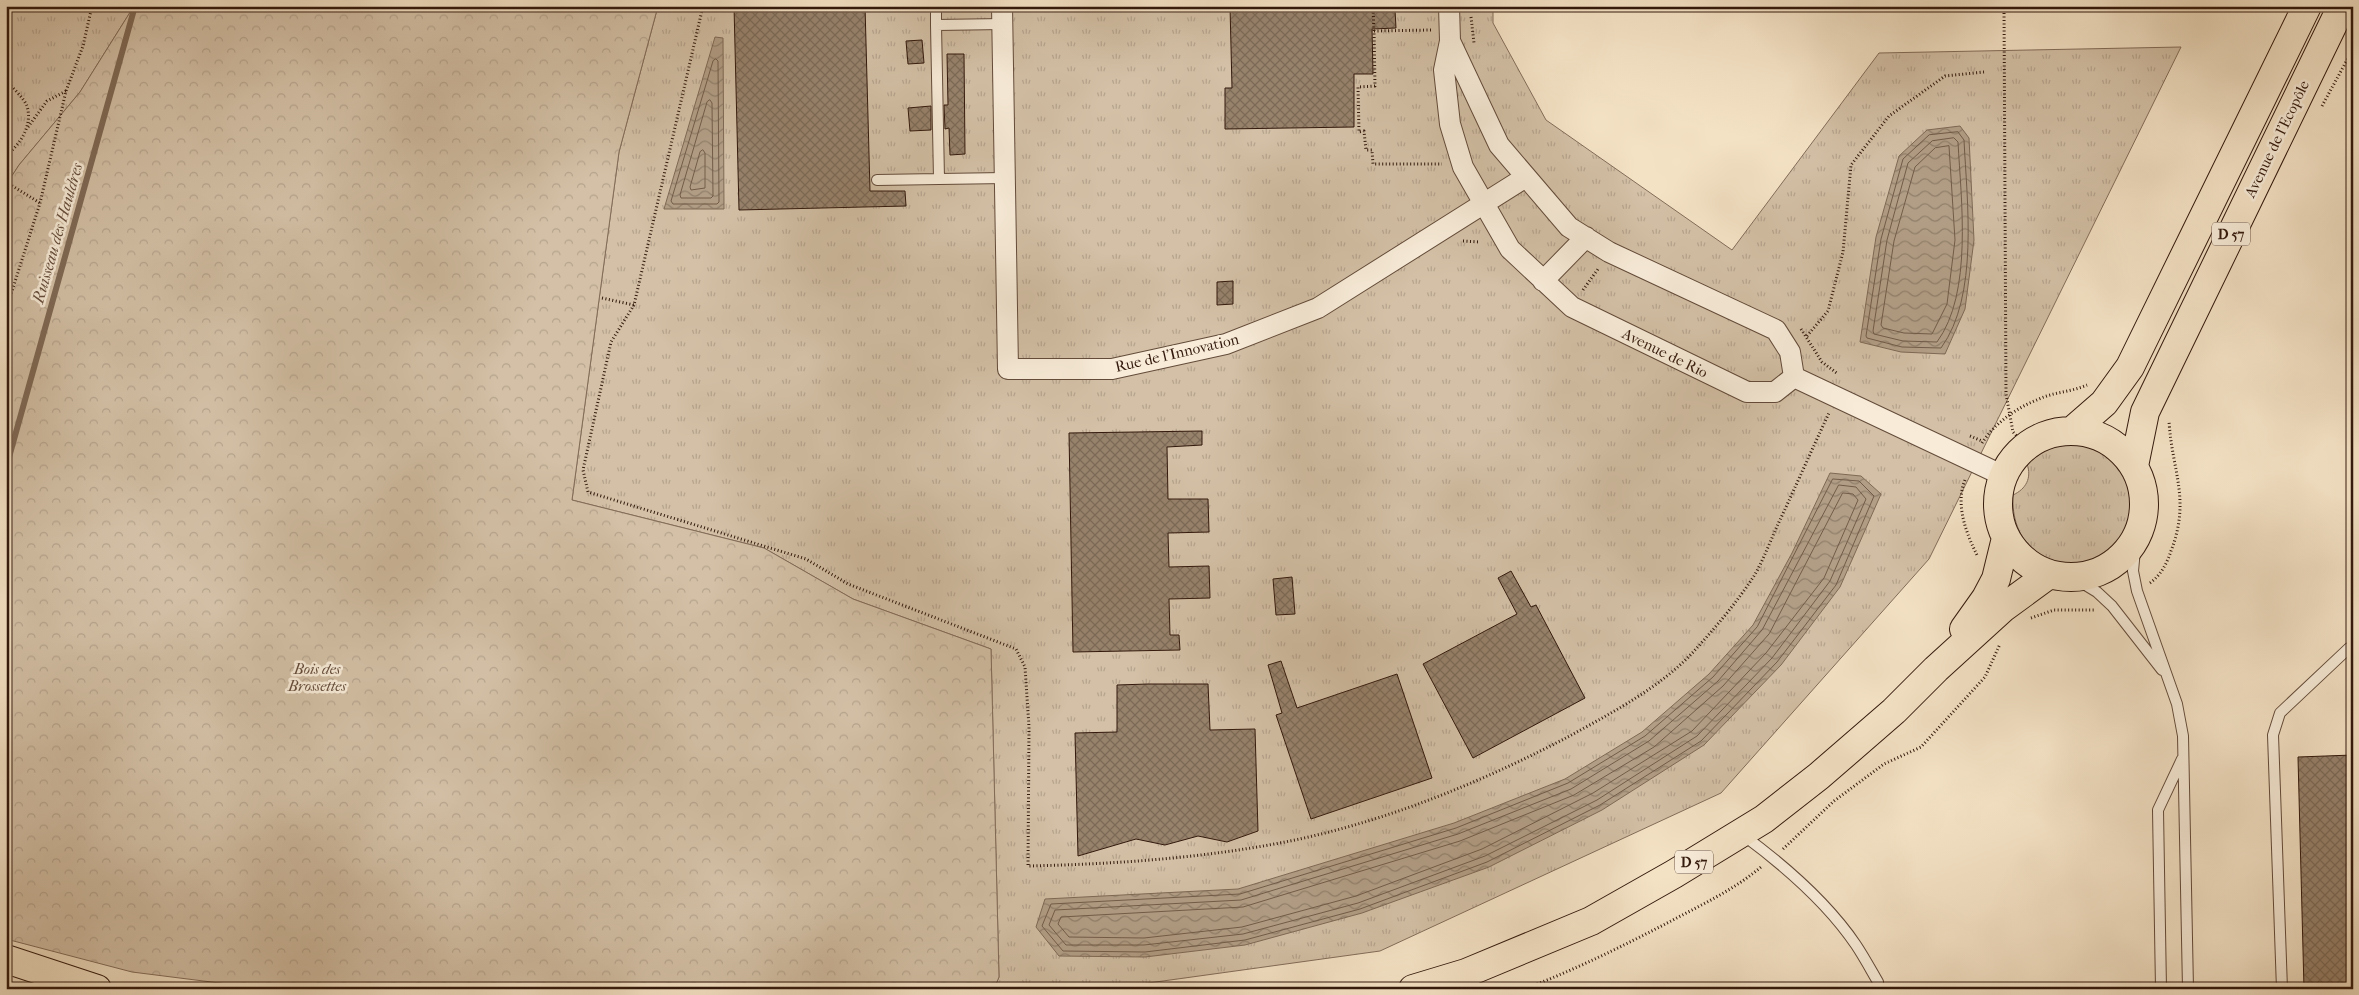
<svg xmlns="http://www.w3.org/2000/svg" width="2359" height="995" font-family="'IM FELL French Canon',serif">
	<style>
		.grass { fill: url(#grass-tufts); stroke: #836c59 }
		.forest { fill: url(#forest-crowns); stroke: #836c59 }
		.water { fill: url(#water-waves); stroke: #7f6955 }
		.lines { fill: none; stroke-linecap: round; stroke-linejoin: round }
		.shore { stroke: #725c49; stroke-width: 1 }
		.stream { stroke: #7f6955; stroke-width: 6 }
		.building { fill: url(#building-cross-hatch); stroke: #33190c }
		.lane-casing { stroke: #634b3a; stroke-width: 12 }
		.street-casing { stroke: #634b3a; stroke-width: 22 }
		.primary-casing { stroke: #33190c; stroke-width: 30 }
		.path { stroke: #33190c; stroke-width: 3; stroke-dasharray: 1 2.5; stroke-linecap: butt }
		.lane { stroke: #f8ecd9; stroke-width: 10 }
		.street { stroke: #f8ecd9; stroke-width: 20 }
		.primary { stroke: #f4e2c5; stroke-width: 28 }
		.labels { text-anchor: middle; stroke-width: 5; stroke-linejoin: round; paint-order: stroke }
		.shield { fill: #f8ecd9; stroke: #6e584a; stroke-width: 1 }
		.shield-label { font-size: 14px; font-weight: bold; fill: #33190c }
		.street-label { font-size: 15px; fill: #33190c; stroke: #f8ecd9 }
		.park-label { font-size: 15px; font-style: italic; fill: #634b3a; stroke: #f8ecd9 }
		.water-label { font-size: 16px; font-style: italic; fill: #664e3d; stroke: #f8ecd9 }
	</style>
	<defs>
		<pattern id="grass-tufts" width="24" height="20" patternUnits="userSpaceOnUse" patternTransform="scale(1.25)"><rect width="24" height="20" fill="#d3c0a6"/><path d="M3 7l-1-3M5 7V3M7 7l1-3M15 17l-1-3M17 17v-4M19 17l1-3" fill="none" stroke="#b6a48e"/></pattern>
		<pattern id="forest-crowns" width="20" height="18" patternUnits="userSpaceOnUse" patternTransform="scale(1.25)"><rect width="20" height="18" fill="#d3c0a6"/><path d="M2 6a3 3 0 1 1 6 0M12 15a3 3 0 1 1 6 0" fill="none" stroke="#b6a48e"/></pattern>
		<pattern id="water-waves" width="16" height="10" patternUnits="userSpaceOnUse" patternTransform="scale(1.25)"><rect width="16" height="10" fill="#b29e86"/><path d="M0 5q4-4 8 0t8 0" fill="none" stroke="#91806c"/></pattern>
		<pattern id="building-cross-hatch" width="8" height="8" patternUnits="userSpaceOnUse" patternTransform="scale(1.25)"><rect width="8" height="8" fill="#97826c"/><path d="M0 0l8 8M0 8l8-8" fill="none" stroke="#7c6a57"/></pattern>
	</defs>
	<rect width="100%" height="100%" fill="#f4e2c5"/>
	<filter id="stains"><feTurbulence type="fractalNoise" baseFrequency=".004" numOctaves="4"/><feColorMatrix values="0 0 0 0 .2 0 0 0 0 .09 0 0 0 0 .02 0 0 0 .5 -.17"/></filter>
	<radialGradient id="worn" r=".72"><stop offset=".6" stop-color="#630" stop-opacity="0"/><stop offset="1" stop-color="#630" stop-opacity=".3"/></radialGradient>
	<path class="grass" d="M6 6H134L80 92 19 165 6 185Z
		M658 6H1493V23L1546 120 1732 250 1879 53 2181 47 1929 559 1721 793 1380 951 1105 989H994L999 977 991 649 853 599 764 548 572 500 619 152Z
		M2069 443C2158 446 2150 566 2072 564 2059 564 2047 560 2036 552 2018 538 2012 517 2013 495 2026 489 2032 478 2027 464L2045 450Z"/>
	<path class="forest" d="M134 6H658L619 152 572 500 764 548 853 599 991 649 999 977 994 989H267L132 972 6 939V185L19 165 80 92Z"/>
	<path class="water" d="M715 37 723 38 724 209H664Z
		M1960 126 1969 138 1974 240 1965 309 1945 354 1901 352 1860 342 1876 237 1899 156 1927 130Z
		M1830 473 1861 476 1881 494 1840 587 1781 665 1704 745 1602 810 1489 867 1362 913 1245 945 1145 957 1059 956 1036 927 1045 899 1238 889 1454 823 1565 779 1642 732 1709 674 1753 625 1792 553Z"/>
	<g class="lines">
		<path class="shore" d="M716 59 718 61 719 202 717 204H673L671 201 713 61Z
			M710 100 712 103 713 196 711 198H681L680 195 707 102Z
			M1958 132 1964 140C1967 202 1979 296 1941 348L1902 347 1867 338 1866 336 1881 239 1903 159 1929 135Z
			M1954 138 1958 142C1961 200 1973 293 1937 342L1903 341 1874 334 1873 331 1887 240 1908 163 1932 141Z
			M1949 146 1955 240 1947 304 1932 334 1904 333 1883 328 1881 325 1894 241 1915 167 1935 148Z
			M703 150 705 153V188L691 190 690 187 700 152Z
			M1833 479 1859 481 1874 496 1836 585 1777 662 1701 741 1600 805 1487 862 1360 909 1245 940 1145 952 1063 951 1042 926 1051 904 1240 894 1456 828 1568 783 1645 736 1713 677 1757 627Z
			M1839 485 1856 487 1866 499 1830 581 1772 658 1697 736 1597 800 1485 856 1358 903 1243 934 1144 945H1066L1049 925 1055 910 1241 900 1458 834 1571 789 1649 741 1718 681 1762 630Z
			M1843 493 1853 494 1858 500 1824 578 1766 653 1692 731 1593 793 1482 849 1356 896 1242 927 1144 938 1069 937 1058 924 1061 917 1243 907 1460 841 1574 795 1654 747 1723 686 1769 634Z"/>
		<path class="stream" d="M6 468 135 6"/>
	</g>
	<path class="building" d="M734 6H865L870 191H905L906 206 739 210Z
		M1230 6H1368V11L1395 10 1396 28 1372 29 1373 74H1354V127L1225 129V88H1232Z
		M922 40 924 63 908 64 906 41Z
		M947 54H964L965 154 950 155 949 128 945 129 944 105H948Z
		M931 106V130L910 131 908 108Z
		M1233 281V304L1217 305V282Z
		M1202 431V445L1167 447 1168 499H1208L1209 532 1168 533 1169 567 1209 566 1210 598 1169 599 1170 635H1179L1180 650 1073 652 1069 433Z
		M1511 571 1531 607 1536 605 1585 698 1473 758 1423 664 1517 614 1498 578Z
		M1292 577 1295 614 1276 615 1273 579Z
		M1281 661 1297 708 1397 674 1432 778 1311 819 1276 715 1282 713 1268 665Z
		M1148 684H1208L1210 730 1255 729 1258 831 1227 842 1198 836 1165 845 1136 839 1078 856 1075 733 1117 732V685Z
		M2353 755V989H2304L2298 757Z"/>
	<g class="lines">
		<g class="lane-casing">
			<path id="lane" d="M936 6V25
				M1003 24 936 25 939 179 1005 178
				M877 180 939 179
				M2136 539 2133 571 2137 591 2177 704 2183 736 2188 989
				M2074 578 2097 592 2112 606 2162 670
				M1743 835C1785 866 1827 902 1856 945 1864 957 1871 970 1878 982
				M2161 989 2158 810 2182 759
				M2282 989 2273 735 2280 713 2349 648 2353 647"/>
		</g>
		<g class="street-casing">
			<path id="street" d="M1002 6 1008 369H1112L1226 344 1318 308 1526 177
				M1449 6 1450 41 1444 70 1450 124 1463 167 1510 249 1572 307 1747 392H1775L1794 377
				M1450 41 1499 145 1569 227 1609 252 1776 330 1790 352 1794 377
				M1543 281 1586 237
				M1794 377 2004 476"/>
		</g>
		<g class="primary-casing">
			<path id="primary" d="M2073 430 2104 403 2130 367 2307 6
				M1998 504a73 73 0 1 1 146 0a73 73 0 1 1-146 0Z
				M2134 466 2145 412 2342 6
				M1964 629 1986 598 1996 579 2006 538
				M6 959 97 989
				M1413 989 1466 973 1591 921 1674 874 1764 819 1819 776 1894 711 1936 669 2003 608 2048 575"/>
		</g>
		<path class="path" d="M2004 6 2006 394 2013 432 2026 446
			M1471 17 1474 43
			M1431 30 1374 31 1375 86 1358 87 1359 132 1364 131 1366 150H1372L1373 164H1442
			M1374 31 1373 8 1408 6
			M6 81C13 88 23 97 27 106 33 126 20 144 6 156
			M2322 106 2353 49
			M28 127 47 101 66 91
			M6 182 40 203
			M1463 241 1480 242
			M1583 290 1598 269
			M602 298 634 305 703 6
			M634 305 611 342 583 470 588 492 806 559 848 584 1016 649 1025 667 1029 727 1028 866C1117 864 1207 858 1295 840 1389 820 1479 783 1564 739 1608 715 1662 687 1695 650 1716 627 1737 602 1754 576 1764 559 1771 539 1779 522 1796 486 1812 449 1829 413
			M6 310 40 203 66 91 83 46 92 6
			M1801 329 1822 362 1838 374
			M1807 336 1828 311 1843 252 1851 165 1889 116 1945 76 1984 72
			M1970 436 1982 441
			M1982 443C1995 423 2016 408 2039 399 2054 392 2071 392 2087 385
			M1965 480C1955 504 1966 533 1977 555
			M2150 583C2161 575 2167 563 2171 551 2191 499 2172 472 2169 421
			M2031 618 2054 610H2094
			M1783 849 1834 801 1884 764 1921 747 1985 677 2000 644
			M1524 989C1575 970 1625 945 1673 920 1703 904 1735 889 1761 867"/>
		<use href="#lane" class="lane"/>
		<use href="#street" class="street"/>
		<use href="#primary" class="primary"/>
	</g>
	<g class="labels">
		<g class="shield">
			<rect x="2212" y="222.5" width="38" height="23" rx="4"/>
			<rect x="1675" y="850.5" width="38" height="23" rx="4"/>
		</g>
		<g class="shield-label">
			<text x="2231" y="239">D 57</text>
			<text x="1694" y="867">D 57</text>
		</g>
		<g class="street-label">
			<text transform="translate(2277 139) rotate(-64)" y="5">Avenue de l'Ecopôle</text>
			<text transform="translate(1177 353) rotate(-13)" y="5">Rue de l'Innovation</text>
			<text transform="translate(1665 353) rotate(26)" y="5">Avenue de Rio</text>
		</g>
		<g class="park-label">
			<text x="317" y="674">Bois des<tspan x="317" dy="17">Brossettes</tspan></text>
		</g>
		<g class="water-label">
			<text transform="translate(57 233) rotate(-74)" y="6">Ruisseau des Hauldres</text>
		</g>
	</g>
	<rect width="2359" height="995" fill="none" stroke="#f4e2c5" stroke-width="25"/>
	<rect x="8" y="8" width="2344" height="980" fill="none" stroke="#33190c" stroke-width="2.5"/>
	<rect x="12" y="12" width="2334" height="970" fill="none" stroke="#33190c"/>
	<rect width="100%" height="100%" filter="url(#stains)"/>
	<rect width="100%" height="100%" fill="url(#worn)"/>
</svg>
